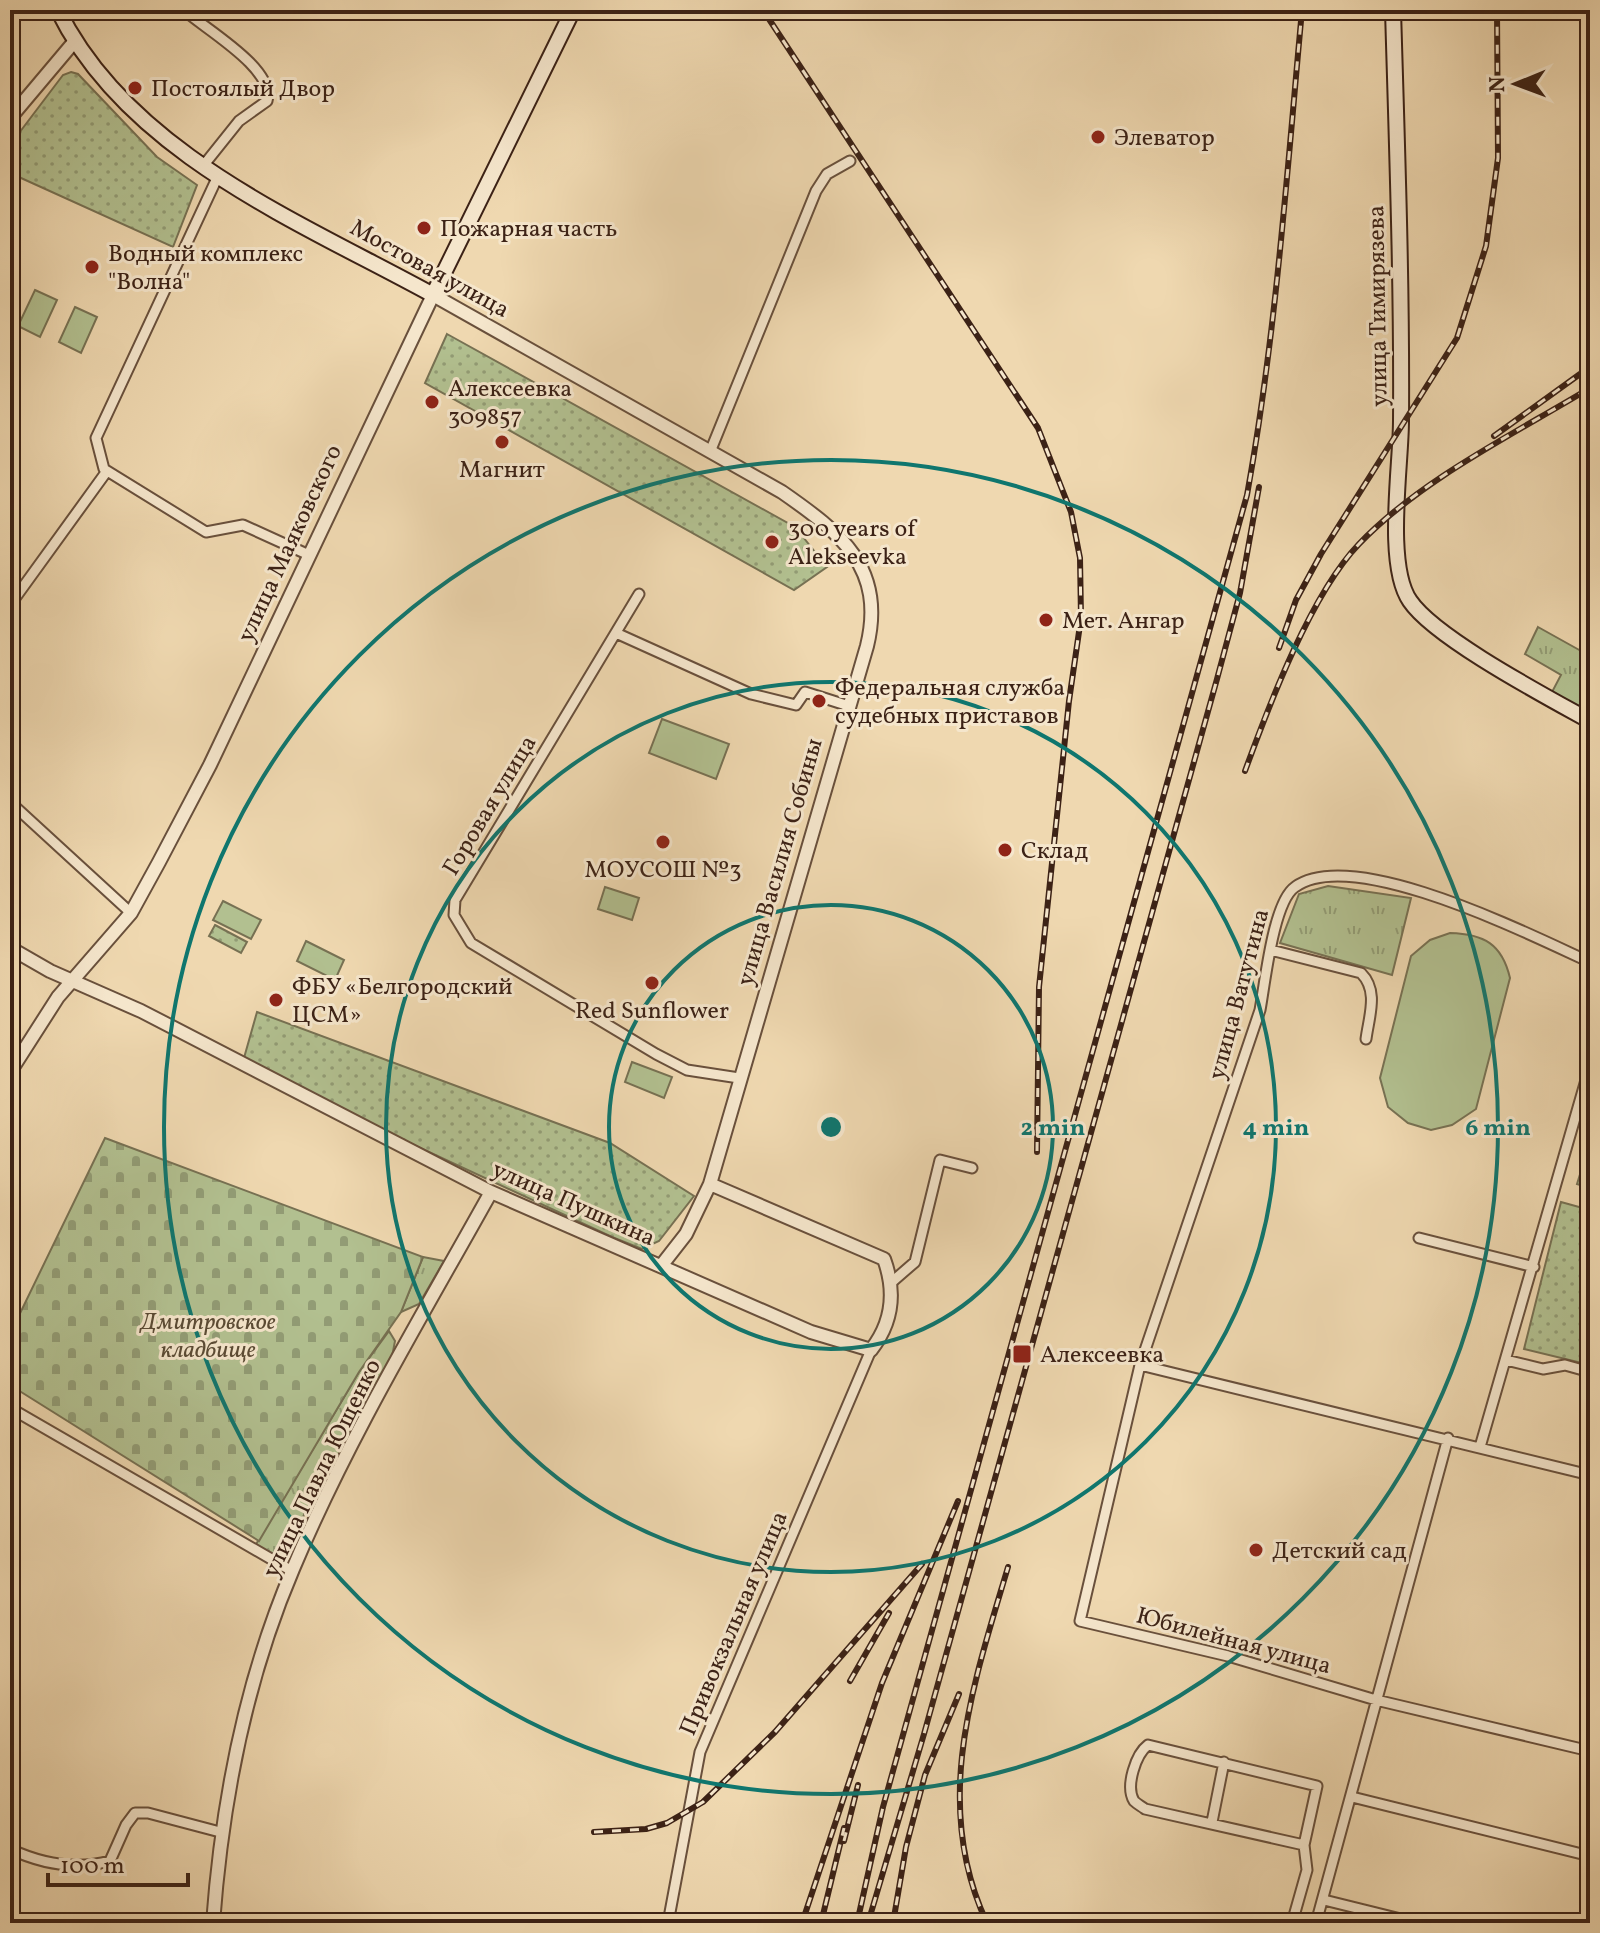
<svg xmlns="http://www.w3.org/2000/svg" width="1600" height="1933" font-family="Vollkorn,serif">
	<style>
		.grass { fill: url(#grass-tufts); stroke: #777153; stroke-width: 2 }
		.cemetery { fill: url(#cemetery-stones); stroke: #777153; stroke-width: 2 }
		.park { fill: url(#park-dots); stroke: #777153; stroke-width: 2 }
		.garden { fill: #b2c090; stroke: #777153; stroke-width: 2 }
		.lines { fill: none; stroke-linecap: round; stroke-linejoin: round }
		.minor-casing { stroke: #69503c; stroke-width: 13 }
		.tertiary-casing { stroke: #69503c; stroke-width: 16 }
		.secondary-casing { stroke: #3c2216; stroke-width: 18 }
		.minor { stroke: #f5e6cc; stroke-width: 9 }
		.tertiary { stroke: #f5e6cc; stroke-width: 12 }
		.secondary { stroke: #f5e6cc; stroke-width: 14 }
		.rail-casing { stroke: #3c2216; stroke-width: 6 }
		.rail { stroke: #f5e6cc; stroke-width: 3; stroke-dasharray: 9; stroke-linecap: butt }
		.ring { fill: none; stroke: #0f766e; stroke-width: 4 }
		.poi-dot { fill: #8f2418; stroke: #f5e6cc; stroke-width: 3 }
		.labels { text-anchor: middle; stroke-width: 6; stroke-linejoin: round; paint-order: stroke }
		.poi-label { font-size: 24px; fill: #3c2216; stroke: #f5e6cc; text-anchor: start }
		.street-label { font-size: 24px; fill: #3c2216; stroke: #f5e6cc }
		.park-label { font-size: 24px; font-style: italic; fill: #5a4a34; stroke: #f5e6cc }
		.centre { fill: #0f766e; stroke: #f5e6cc; stroke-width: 4 }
		.ring-label { font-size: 24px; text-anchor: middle; font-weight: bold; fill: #0f766e; stroke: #f5e6cc; stroke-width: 6; stroke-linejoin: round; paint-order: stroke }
	</style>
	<defs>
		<pattern id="grass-tufts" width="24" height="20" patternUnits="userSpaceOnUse" patternTransform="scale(2)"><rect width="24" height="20" fill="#b2c090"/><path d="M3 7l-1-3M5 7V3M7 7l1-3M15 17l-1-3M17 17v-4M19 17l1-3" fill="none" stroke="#929c75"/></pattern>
		<pattern id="cemetery-stones" width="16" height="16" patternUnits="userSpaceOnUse" patternTransform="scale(2)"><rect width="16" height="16" fill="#b2c090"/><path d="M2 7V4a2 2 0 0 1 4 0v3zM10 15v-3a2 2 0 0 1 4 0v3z" fill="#929c75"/></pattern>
		<pattern id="park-dots" width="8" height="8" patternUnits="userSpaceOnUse" patternTransform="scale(2)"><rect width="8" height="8" fill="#b2c090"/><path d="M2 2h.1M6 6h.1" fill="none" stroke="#929c75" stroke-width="1.8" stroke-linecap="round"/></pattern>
	</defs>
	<rect width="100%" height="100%" fill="#efd8b0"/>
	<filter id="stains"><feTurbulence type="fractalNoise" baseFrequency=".0025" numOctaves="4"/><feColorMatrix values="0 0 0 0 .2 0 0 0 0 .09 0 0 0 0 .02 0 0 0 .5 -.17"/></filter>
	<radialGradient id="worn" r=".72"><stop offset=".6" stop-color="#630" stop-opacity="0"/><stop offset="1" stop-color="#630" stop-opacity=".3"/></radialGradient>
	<path class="grass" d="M1538 627 1590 656V713L1552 692 1561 675 1525 654Z
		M1328 886 1411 898 1392 975 1280 943 1299 894Z
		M423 1257 444 1261 419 1304 401 1312Z
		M389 1331 395 1341 392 1357 319 1494 306 1509 290 1554 278 1558 255 1546 359 1372Z"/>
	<path class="cemetery" d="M105 1138 423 1257 401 1312 359 1372 259 1541 10 1385V1334Z"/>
	<path class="park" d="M71 72 78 74 157 157 197 185 173 247 10 173V145L63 75Z
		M447 334 795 527 827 567 794 590 425 383Z
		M215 925 247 942 241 953 209 936Z
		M257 1012 610 1143 694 1196 659 1241 642 1249 612 1237 242 1065Z
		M1590 1142V1188L1577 1184Z
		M1561 1202 1590 1210V1365L1524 1349Z"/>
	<path class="garden" d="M35 290 57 300 40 337 18 326Z
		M75 307 97 317 81 353 59 342Z
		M662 719 729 744 716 779 649 753Z
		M605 887 639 898 632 920 598 909Z
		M223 901 261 920 251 939 213 920Z
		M1450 933C1484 934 1502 944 1510 978L1476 1109 1452 1125 1431 1130 1408 1123 1388 1107 1380 1078 1411 956 1430 940Z
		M306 941 344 960 335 980 297 961Z
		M632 1062 672 1077 664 1098 625 1082Z"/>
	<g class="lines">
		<g class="minor-casing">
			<path id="minor" d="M184 10C205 29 276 69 267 101L239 121 203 166
				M218 176 96 438 104 469 206 532 243 525 309 555
				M710 452 816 191 827 174 850 161
				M639 594 455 900 454 915 471 943 656 1054 687 1070 739 1078
				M10 605 107 471
				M616 633 751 694 796 705 805 692 849 706
				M10 802 131 913
				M1271 950 1361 973C1379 991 1369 1016 1366 1039
				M1590 962C1530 935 1353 845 1295 887 1273 902 1265 984 1260 1010L1140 1365 1080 1621 1228 1656 1376 1700 1590 1751
				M1419 1238 1534 1267
				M893 1281 915 1262 940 1160 972 1168
				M1506 1360 1543 1369 1565 1365 1590 1372
				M1140 1365 1590 1475
				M10 1408 292 1571
				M1480 1447 1590 1066
				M1352 1797 1590 1856
				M1212 1822 1224 1762
				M10 1849C42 1864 76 1870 110 1861L126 1825 135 1813H148L220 1832
				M1324 1900 1417 1923
				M668 1923 700 1752 871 1350
				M1292 1923 1307 1870 1304 1845 1317 1786 1148 1745C1136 1754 1125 1786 1134 1801 1137 1804 1141 1806 1145 1809L1304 1845
				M1316 1923 1448 1438"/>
		</g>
		<g class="tertiary-casing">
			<path id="tertiary" d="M10 118 74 42
				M10 948 50 971 141 1011 491 1192 811 1332 871 1350C893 1322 896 1292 884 1259L710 1184
				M10 1072 58 997 131 913 159 862 210 765 433 295 782 492C841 533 886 568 867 646L710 1184 686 1234 661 1266
				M213 1923C222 1802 245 1681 293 1569 348 1438 422 1316 491 1192"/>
		</g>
		<g class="secondary-casing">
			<path id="secondary" d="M58 10C128 153 300 222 433 295L573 10
				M1393 10C1397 147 1402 284 1401 421 1401 465 1385 565 1410 601 1435 638 1547 697 1590 721"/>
		</g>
		<use href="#minor" class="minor"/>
		<use href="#tertiary" class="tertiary"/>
		<use href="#secondary" class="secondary"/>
		<g class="rail-casing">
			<path id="rail" d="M763 10 1038 428 1071 512 1080 558 1081 618 1069 701 1039 987 1037 1152
				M1494 436 1580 374
				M1279 648 1296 600 1321 554 1457 338 1486 246 1498 158 1497 10
				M1245 771C1269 705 1311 594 1359 544 1420 480 1514 434 1590 388
				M850 1681 889 1613
				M594 1832 646 1829 667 1823 703 1802 775 1732 922 1564
				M844 1841 858 1785
				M802 1923 882 1683 958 1501
				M821 1923 844 1828
				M857 1923 883 1807 1247 495C1276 335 1287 172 1302 10
				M868 1923 924 1734 1217 679 1240 593 1259 487
				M893 1923 906 1847 925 1775 959 1694
				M987 1923C931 1804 973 1685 1008 1567"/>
		</g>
		<use href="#rail" class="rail"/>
	</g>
	<g class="ring">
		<circle cx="831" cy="1127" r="222"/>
		<circle cx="831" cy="1127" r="445"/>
		<circle cx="831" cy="1127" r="667"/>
	</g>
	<g class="poi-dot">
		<circle cx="135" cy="88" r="8"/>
		<circle cx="1098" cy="137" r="8"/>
		<circle cx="424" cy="228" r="8"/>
		<circle cx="92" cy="267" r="8"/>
		<circle cx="432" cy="402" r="8"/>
		<circle cx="502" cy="442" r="8"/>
		<circle cx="772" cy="542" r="8"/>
		<circle cx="1046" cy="620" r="8"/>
		<circle cx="819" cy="701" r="8"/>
		<circle cx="663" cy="842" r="8"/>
		<circle cx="1005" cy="850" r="8"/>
		<circle cx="652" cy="983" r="8"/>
		<circle cx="276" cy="1000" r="8"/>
		<rect x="1012" y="1344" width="20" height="20" rx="4"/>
		<circle cx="1256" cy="1550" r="8"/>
	</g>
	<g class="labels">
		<g class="poi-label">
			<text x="151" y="96">Постоялый Двор</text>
			<text x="1114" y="145">Элеватор</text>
			<text x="440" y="236">Пожарная часть</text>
			<text x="108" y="261">Водный комплекс<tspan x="108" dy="28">"Волна"</tspan></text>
			<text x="448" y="396">Алексеевка<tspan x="448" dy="28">309857</tspan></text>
			<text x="502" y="477" text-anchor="middle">Магнит</text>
			<text x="788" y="536">300 years of<tspan x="788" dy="28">Alekseevka</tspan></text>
			<text x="1062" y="628">Мет. Ангар</text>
			<text x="835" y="695">Федеральная служба<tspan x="835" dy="28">судебных приставов</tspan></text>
			<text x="1021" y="858">Склад</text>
			<text x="663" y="877" text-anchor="middle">МОУСОШ №3</text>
			<text x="292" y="994">ФБУ «Белгородский<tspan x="292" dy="28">ЦСМ»</tspan></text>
			<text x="652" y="1018" text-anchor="middle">Red Sunflower</text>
			<text x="1040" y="1362">Алексеевка</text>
			<text x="1272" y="1558">Детский сад</text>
		</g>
		<g class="street-label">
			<text transform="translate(430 268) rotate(29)" y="8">Мостовая улица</text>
			<text transform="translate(1377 306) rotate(-91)" y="8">улица Тимирязева</text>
			<text transform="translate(289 543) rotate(-65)" y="8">улица Маяковского</text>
			<text transform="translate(489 805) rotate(-59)" y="8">Горовая улица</text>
			<text transform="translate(779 862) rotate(-74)" y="8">улица Василия Собины</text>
			<text transform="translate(1238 994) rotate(-75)" y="8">улица Ватутина</text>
			<text transform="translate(574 1203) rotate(24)" y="8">улица Пушкина</text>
			<text transform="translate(321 1468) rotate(-64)" y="8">улица Павла Ющенко</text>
			<text transform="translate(733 1623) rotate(-67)" y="8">Привокзальная улица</text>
			<text transform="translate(1234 1640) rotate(15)" y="8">Юбилейная улица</text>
		</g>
		<g class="park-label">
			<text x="208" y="1329">Дмитровское<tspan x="208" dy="28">кладбище</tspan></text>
		</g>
	</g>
	<circle cx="831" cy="1127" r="12" class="centre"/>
	<g class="ring-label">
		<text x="1053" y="1135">2 min</text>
		<text x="1276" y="1135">4 min</text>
		<text x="1498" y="1135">6 min</text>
	</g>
	<rect width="1600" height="1933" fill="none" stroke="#efd8b0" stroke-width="40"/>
	<rect x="12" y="12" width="1576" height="1909" fill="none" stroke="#3c2216" stroke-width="4"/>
	<rect x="20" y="20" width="1560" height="1893" fill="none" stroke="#3c2216" stroke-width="2"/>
	<g transform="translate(1516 84) rotate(269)" stroke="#f5e6cc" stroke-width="6" paint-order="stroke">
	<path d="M0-6L14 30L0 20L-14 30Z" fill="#3c2216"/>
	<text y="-12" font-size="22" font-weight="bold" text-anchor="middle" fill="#3c2216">N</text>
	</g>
	<path d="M48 1873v12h140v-12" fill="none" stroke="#3c2216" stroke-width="4"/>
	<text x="60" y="1873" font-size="24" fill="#3c2216" stroke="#f5e6cc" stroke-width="6" paint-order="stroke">100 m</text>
	<rect width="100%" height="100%" filter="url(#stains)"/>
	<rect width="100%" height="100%" fill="url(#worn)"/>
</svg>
